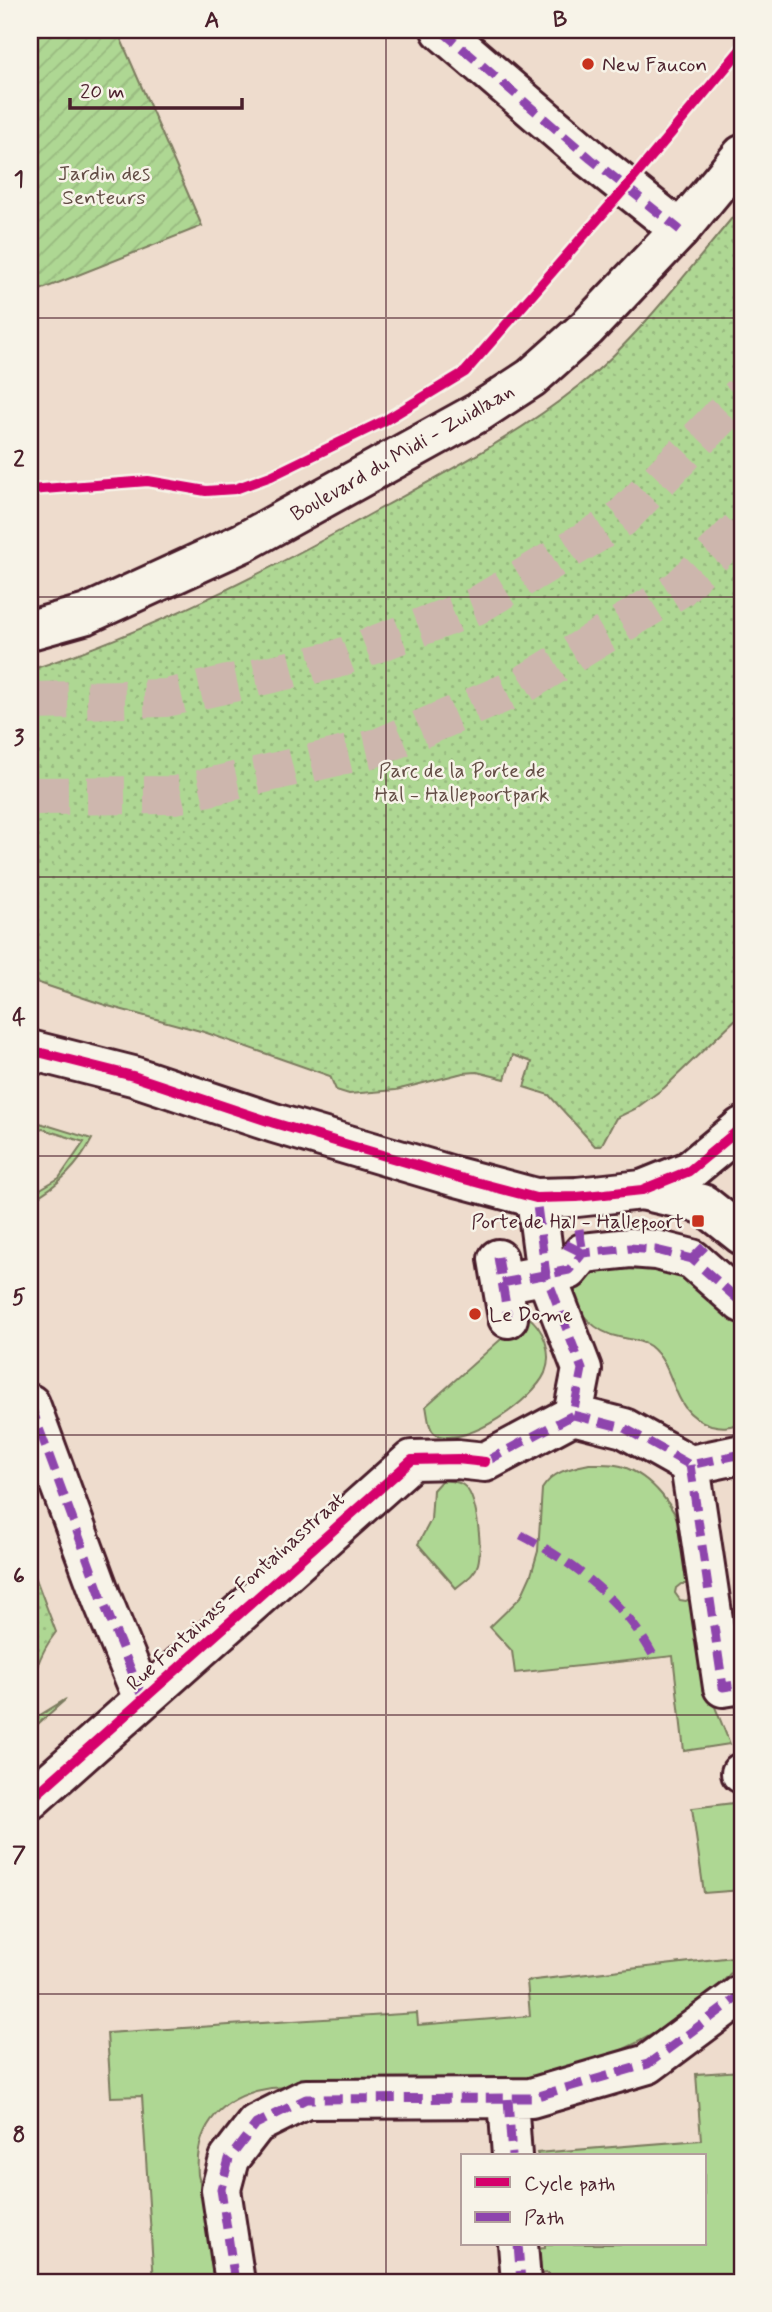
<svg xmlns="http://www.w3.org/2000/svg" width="772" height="2312" font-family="Mynerve,sans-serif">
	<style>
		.grass { fill: #aed793; stroke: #7c7b5f; stroke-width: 2 }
		.park { fill: url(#park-dots); stroke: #7c7b5f; stroke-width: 2 }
		.garden { fill: url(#garden-furrows); stroke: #7c7b5f; stroke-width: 2 }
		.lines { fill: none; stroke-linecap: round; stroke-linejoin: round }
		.highway-tunnel { stroke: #cdb6ad; stroke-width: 38; stroke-dasharray: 38 19; stroke-linecap: butt }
		.minor-casing { stroke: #4a1f2b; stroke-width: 44 }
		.major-casing { stroke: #4a1f2b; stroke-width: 44 }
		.minor { stroke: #f7f3e8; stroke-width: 38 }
		.major { stroke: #f7f3e8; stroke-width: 38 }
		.quiet { stroke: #8e44ad; stroke-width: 9; stroke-dasharray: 18 9; stroke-linecap: butt }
		.cycleway-casing { stroke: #f7f3e8; stroke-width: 15 }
		.cycleway { stroke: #d6006c; stroke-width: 10 }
		.grid { fill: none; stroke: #4a1f2b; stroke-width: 2; stroke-opacity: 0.55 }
		.poi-dot { fill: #c8321e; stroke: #f7f3e8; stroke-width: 2.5 }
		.labels { text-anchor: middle; stroke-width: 5; stroke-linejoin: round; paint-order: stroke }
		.poi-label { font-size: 21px; fill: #4a1f2b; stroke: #f7f3e8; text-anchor: start }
		.park-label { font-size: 21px; fill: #634d45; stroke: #f7f3e8 }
		.street-label { font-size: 21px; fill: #4a1f2b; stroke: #f7f3e8 }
		.neatline { fill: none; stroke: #4a1f2b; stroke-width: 2.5 }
		.grid-label { font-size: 23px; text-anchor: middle; font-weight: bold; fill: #4a1f2b }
	</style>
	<defs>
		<pattern id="park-dots" width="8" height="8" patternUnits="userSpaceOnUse" patternTransform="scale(1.75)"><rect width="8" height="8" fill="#aed793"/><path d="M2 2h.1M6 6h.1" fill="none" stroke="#97b87f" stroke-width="1.8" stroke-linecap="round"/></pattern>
		<pattern id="garden-furrows" width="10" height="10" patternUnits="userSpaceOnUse" patternTransform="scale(1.75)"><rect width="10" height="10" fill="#aed793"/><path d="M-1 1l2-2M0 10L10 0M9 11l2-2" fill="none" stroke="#97b87f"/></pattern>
	</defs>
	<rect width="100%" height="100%" fill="#eedccd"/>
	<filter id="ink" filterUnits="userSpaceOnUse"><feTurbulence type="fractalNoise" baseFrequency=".0143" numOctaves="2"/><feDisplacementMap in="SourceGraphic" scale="14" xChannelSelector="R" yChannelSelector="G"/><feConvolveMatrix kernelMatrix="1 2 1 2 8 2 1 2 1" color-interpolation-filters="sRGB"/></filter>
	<g filter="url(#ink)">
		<path class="grass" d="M30 1120 92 1139C78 1167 58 1186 30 1201V1195L59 1178 84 1142 30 1125Z
			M607 1263 676 1268 737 1315 742 1324V1422C731 1427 723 1428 711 1425 668 1412 679 1369 650 1346 641 1340 630 1339 619 1337 594 1332 580 1314 568 1292L576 1274Z
			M527 1316C544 1328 553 1353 545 1373 533 1400 468 1447 437 1435 428 1431 428 1414 426 1406Z
			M589 1464C599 1464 611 1463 621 1466 652 1476 677 1508 684 1538 688 1554 689 1571 691 1587L687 1584H681L676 1588 675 1593 680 1600 686 1601 693 1596 707 1687 730 1744 684 1751 673 1656 515 1673 512 1651 490 1627 521 1597 531 1575 538 1551 542 1489C553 1471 570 1468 589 1464Z
			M442 1480C448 1481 457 1481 463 1485 478 1495 482 1548 478 1564 475 1575 464 1581 456 1588L418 1544 431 1520 433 1490Z
			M742 1802V1890L704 1893 692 1808Z
			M742 1956C730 1980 704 2000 682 2015 550 2110 421 2079 271 2088 223 2095 194 2125 198 2175L226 2282H154L142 2096 111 2097 107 2033 417 2013 418 2025 530 2016 527 1981Z
			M742 2071V2282H549L548 2273 538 2274 536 2249 545 2248V2244H704V2156H538L537 2153 701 2140 696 2074Z"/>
		<path class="park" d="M742 206V1013L664 1088 635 1109 616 1118 601 1146H595L549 1095 524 1087 532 1062 513 1055 505 1079 477 1072 463 1073 396 1090 349 1094 336 1090 330 1076 204 1032 108 1006 30 980V670C156 629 270 570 385 506 452 469 519 434 579 386 638 339 693 264 742 206Z
			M30 1563 56 1632C36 1658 28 1688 32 1720L66 1699 30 1731Z"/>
		<path class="garden" d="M51 30H117L202 226 30 294V39Z"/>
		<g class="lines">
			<path class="highway-tunnel" d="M30 701 166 698 334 660 476 606 621 519 742 394
				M30 796 175 795 379 747 521 686 679 589 742 526"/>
			<g class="minor-casing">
				<path id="minor" d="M441 30 591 159 680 230
					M642 1190 703 1204 742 1235
					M498 1259 508 1318
					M502 1283 569 1270 583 1253 630 1248 656 1250 692 1259 742 1303
					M30 1404 102 1599 143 1699
					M573 1415 624 1428 690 1465 742 1454
					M690 1465 723 1687 742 1684
					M741 1773H742
					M30 1800 412 1460 457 1459 485 1462 573 1415 582 1369 546 1275 536 1198
					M508 2099 512 2156
					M518 2244 521 2282
					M235 2282 221 2189 229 2159 256 2124 306 2099 531 2098 648 2064 742 1994"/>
			</g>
			<g class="major-casing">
				<path id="major" d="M30 630 87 614 244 542 479 412 531 378 587 328 680 230 742 155
					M30 1050 133 1076 274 1123 453 1176 536 1198 577 1197 642 1190 689 1171 742 1127"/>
			</g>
			<use href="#minor" class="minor"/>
			<use href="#major" class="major"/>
			<path class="quiet" d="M441 30 591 159 680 230
				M565 1244 583 1253 579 1229
				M498 1257 508 1318
				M692 1259 706 1245
				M502 1283 569 1270 583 1253 630 1248 656 1250 692 1259 742 1303
				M30 1404 102 1599 143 1699
				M573 1415 624 1428 690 1465 742 1454
				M485 1462 573 1415 582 1369 546 1275 536 1198
				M690 1465 723 1687 742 1684
				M521 1535C574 1562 628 1605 655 1659
				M741 1773H742
				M508 2099 512 2156
				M518 2244 521 2282
				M235 2282 221 2189 229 2159 256 2124 306 2099 531 2098 648 2064 742 1994"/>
			<g class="cycleway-casing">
				<path id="cycleway" d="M30 490 148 481 206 491 235 489 271 476 384 421 465 372 626 187 742 48
					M30 1050 133 1076 274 1123 453 1176 536 1198 577 1197 642 1190 689 1171 742 1127
					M30 1800 412 1460 457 1459 485 1462"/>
			</g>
			<use href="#cycleway" class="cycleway"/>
		</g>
	</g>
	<path class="grid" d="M386 30V2282M30 318H742M30 597H742M30 877H742M30 1156H742M30 1435H742M30 1715H742M30 1994H742"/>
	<g class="poi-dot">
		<circle cx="588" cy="64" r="7"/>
		<rect x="691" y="1214" width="14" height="14" rx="3.5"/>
		<circle cx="475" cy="1314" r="7"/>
	</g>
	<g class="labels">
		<g class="poi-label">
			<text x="602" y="71">New Faucon</text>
			<text x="684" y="1228" text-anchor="end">Porte de Hal - Hallepoort</text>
			<text x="489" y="1321">Le Dome</text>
		</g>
		<g class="park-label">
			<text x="104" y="180">Jardin des<tspan x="104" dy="24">Senteurs</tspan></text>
			<text x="462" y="777">Parc de la Porte de<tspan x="462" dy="24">Hal - Hallepoortpark</tspan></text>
		</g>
		<g class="street-label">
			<text transform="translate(402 452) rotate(-30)" y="7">Boulevard du Midi - Zuidlaan</text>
			<text transform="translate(235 1591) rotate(-42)" y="7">Rue Fontainas - Fontainasstraat</text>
		</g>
	</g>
	<rect width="772" height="2312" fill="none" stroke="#f7f3e8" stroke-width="77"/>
	<rect x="461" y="2154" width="245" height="91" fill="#f7f3e8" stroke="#b29e9c" stroke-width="2"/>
	<rect x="475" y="2177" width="35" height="10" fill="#d6006c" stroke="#b29e9c" stroke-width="2"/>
	<text x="524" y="2190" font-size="21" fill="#4a1f2b">Cycle path</text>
	<rect x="475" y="2212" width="35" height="10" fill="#8e44ad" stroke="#b29e9c" stroke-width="2"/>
	<text x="524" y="2224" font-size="21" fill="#4a1f2b">Path</text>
	<path d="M70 98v10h172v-10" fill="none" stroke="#4a1f2b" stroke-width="3.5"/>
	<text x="80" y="98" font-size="21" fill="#4a1f2b" stroke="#f7f3e8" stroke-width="5" paint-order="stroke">20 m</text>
	<rect x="38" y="38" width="696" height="2236" class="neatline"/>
	<g class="grid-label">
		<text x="212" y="27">A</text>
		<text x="560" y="27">B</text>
		<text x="19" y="186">1</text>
		<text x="19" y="466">2</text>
		<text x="19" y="745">3</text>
		<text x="19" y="1024">4</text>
		<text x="19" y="1304">5</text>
		<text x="19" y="1583">6</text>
		<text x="19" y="1862">7</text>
		<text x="19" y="2142">8</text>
	</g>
</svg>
